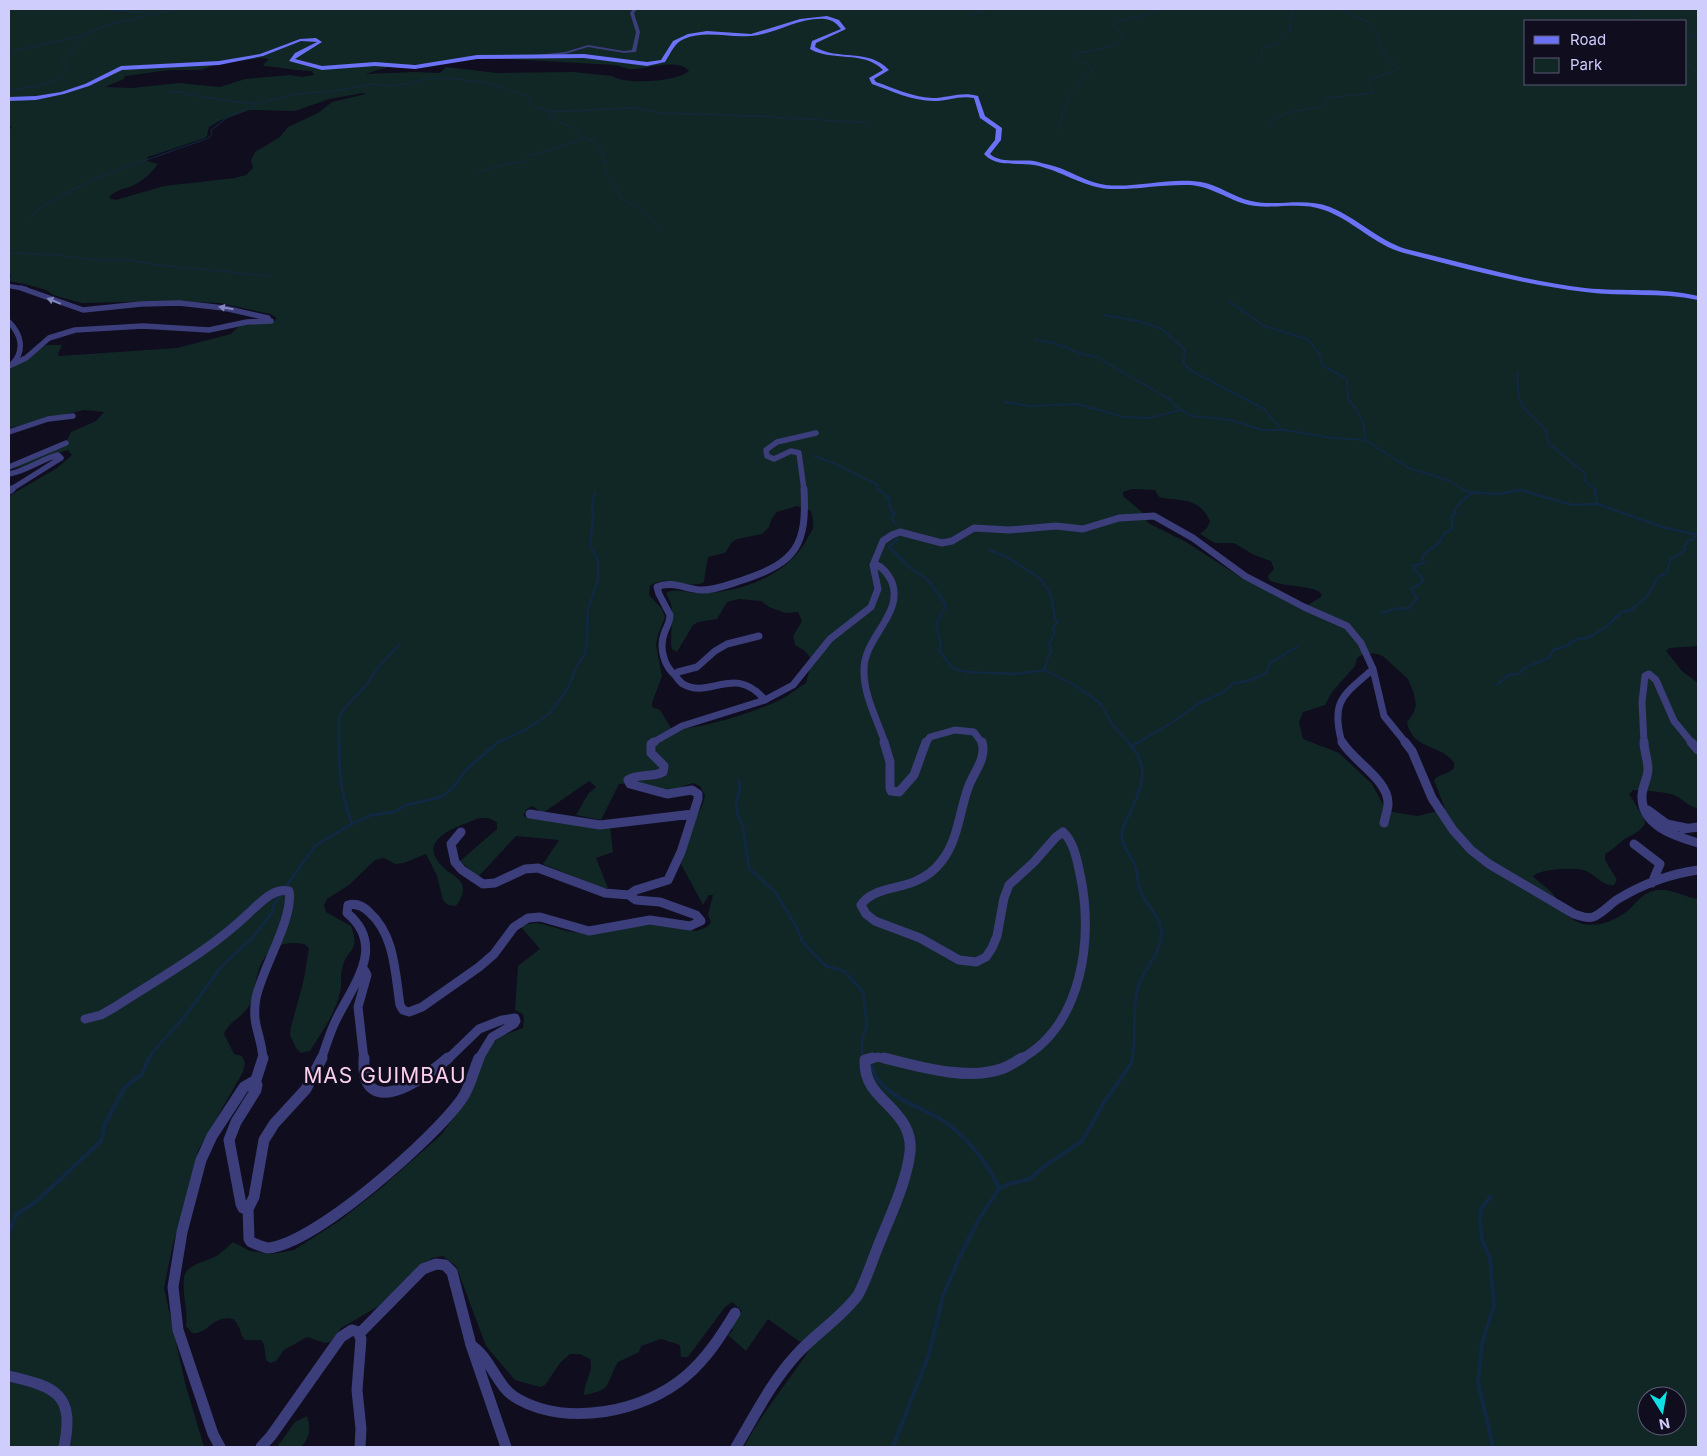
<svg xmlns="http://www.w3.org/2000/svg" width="1707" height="1456" font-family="Inter,sans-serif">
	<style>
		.green { fill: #112725; fill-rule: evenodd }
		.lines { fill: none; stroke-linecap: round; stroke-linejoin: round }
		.stream-far4 { stroke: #112843; stroke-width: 1 }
		.stream-far3 { stroke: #112843; stroke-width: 2 }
		.stream-far2 { stroke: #112843; stroke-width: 2.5 }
		.stream-far1 { stroke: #112843; stroke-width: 3 }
		.stream { stroke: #112843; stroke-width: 4 }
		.minor-far4 { stroke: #3b3e7a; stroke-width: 4.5 }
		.minor-far3 { stroke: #3b3e7a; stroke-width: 5.5 }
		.minor-far2 { stroke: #3b3e7a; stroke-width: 7 }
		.minor-far1 { stroke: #3b3e7a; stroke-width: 9 }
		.minor { stroke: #3b3e7a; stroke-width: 11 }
		.tertiary { fill: #3b3e7a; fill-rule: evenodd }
		.secondary { fill: #6b72f5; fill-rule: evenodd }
		.oneway { fill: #8586bb }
		.labels { text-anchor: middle; stroke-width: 5; stroke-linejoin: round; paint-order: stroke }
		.near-neighbourhood-label { font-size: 21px; letter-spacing: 1px; fill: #fccfef; stroke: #0f0d1e }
	</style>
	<rect width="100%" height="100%" fill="#0f0d1e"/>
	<path class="green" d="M9 9H1698V646L1669 648 1666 651 1682 671 1698 683V808C1687 807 1683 798 1674 795 1662 791 1646 791 1633 790L1629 794 1644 818 1645 824C1638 835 1630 834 1622 841 1616 846 1612 850 1605 854V860L1617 880 1614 885C1601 886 1595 873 1583 870 1573 867 1540 869 1533 876 1539 883 1547 887 1553 894 1558 900 1560 908 1566 914 1584 932 1608 925 1626 912 1635 905 1641 894 1653 891 1667 886 1684 897 1698 899V1447H744C762 1412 788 1382 810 1349L768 1319 746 1351 728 1335 733 1330 730 1325 742 1311 732 1302 725 1307 688 1357H681L680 1345 661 1339 641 1346 639 1352 618 1362C605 1385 613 1390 584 1395 584 1382 594 1372 590 1359L580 1354H570L560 1363 545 1385 540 1387 515 1380 486 1346 456 1266 443 1256 432 1258 416 1270 379 1306 341 1328 330 1342 325 1343 307 1337 284 1350 276 1361 270 1363 266 1360 264 1344 261 1340H245C239 1334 241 1325 233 1319 213 1314 208 1335 192 1333L186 1326C188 1310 182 1294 184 1278 186 1263 208 1262 218 1255 224 1251 228 1246 233 1242L250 1251 272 1254 294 1250 339 1221 380 1189 442 1134 463 1103 490 1046 501 1036 523 1028 524 1019 523 1014 515 1010 518 966 540 949 521 927C538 917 554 930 573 932 599 936 624 927 650 925 665 923 681 928 696 931 703 929 707 928 711 922L708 915 713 895H709L703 905 681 864 695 819 702 806 705 796 700 786 693 783 678 788 665 790 635 783 619 784 601 820 576 815 588 794 596 787 589 781 543 813 532 806 527 809 523 816 532 819 610 827 613 852 596 858 608 888H603L543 864 559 840 516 836 478 877 460 861 497 829V823C489 816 481 817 472 821 453 828 417 841 442 866 448 873 458 876 462 884 465 892 461 899 456 906L448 905 443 900 437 876 426 854 404 863 395 864 384 858 375 860 349 885 327 899 324 905 326 912 351 926C361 953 347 947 342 969 340 977 342 985 340 992 337 1011 320 1035 310 1051L301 1053 296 1048 290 1035 291 1027 304 979 309 948 304 944C275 939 262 953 256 980 254 988 253 998 249 1006 242 1018 229 1021 224 1034L234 1054 242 1056 245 1063 243 1072 198 1151 186 1201 173 1244 164 1288 185 1383 204 1447H9V496L57 468 72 455 68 450 47 456 25 467 13 468 66 442 71 432 96 421 104 412 84 410 9 428V369L46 345H62L58 354 59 356 177 348 231 334 238 327 245 325 273 322 277 318 270 314 220 303 165 301 82 303 53 295 46 290 29 285 9 281 11 275 9 273V129L12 128 9 126ZM1526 21H1686V84H1526ZM262 58 269 59 263 65 264 66C281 67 296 71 312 71L314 75 302 77 290 75 245 79 220 87 179 83 132 88 105 87 124 79 125 76 169 70H201L217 64ZM488 58 615 65C621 66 628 70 634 69 648 68 680 58 689 71 677 82 624 85 612 76L573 72 497 73 446 67 440 73 415 72 365 74 388 67ZM363 93 366 94 332 102 318 113 288 127 280 137 255 152 251 160 253 168 246 175 235 178 164 186 116 200 109 198C113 190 126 189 134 185 141 182 153 172 158 164L147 161 148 157 205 138 207 136 209 127 219 121 250 110 295 111 329 99ZM1132 489 1155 490 1159 497C1181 502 1198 496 1210 521L1207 528 1200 534 1215 543H1234L1254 555 1271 561 1274 569 1268 576 1269 580C1286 588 1304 584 1320 592L1322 596 1302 609 1242 578 1186 542 1148 523 1142 512 1123 496V492ZM797 506 811 511C812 516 814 522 813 527 813 530 810 534 808 537 790 575 740 593 700 593 688 594 677 587 666 593L671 604 672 613 671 644 672 649 677 652 693 625 698 622 717 619 727 602 739 599 761 601 769 607 785 613 798 612 802 621 793 636 795 645 805 651 812 660 806 683C797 688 790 695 780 700 757 711 695 732 671 728L660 710 652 707V703L662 676 656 645 658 635 665 617 662 609 649 595 650 586C668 572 686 591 704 582L708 557 725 553 732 542 737 539 762 534 769 527 772 518 777 512ZM1365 653 1378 654 1384 657 1408 679 1414 694 1416 705 1413 714 1407 722C1412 751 1441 743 1454 763V768C1448 775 1440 773 1434 780L1445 809 1418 816 1393 812 1385 808 1372 784 1339 753 1303 739 1299 722 1303 712 1325 705 1332 692 1355 666 1357 658ZM1647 1396H1677V1426H1647Z
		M307 1416C311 1429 310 1437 301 1447H277L295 1422Z"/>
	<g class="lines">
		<path class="stream-far4" d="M54 9H97L152 13
			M1632 9 1636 16 1634 21
			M967 17 988 9
			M1686 36H1698
			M9 52 81 36
			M1686 63 1698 75
			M1255 66V63L1262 56 1261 49 1280 42 1291 30 1289 20 1294 9
			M9 90C27 87 56 87 67 70L62 62 84 38 81 36 111 24 177 9
			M515 91 528 96 532 106 550 112 551 117 576 130 583 138 595 141 602 151 608 178 612 181 622 200C638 206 653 215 660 231
			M168 93 180 92 200 97 256 104
			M550 112 634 108 663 113 759 116 869 123
			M1268 126C1283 108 1302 112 1323 106L1327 98 1373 93 1369 82 1371 79 1400 68 1386 56 1371 23 1339 9
			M1058 131C1066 100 1067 92 1092 71L1089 65 1075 58V54L1112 46 1121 41 1122 35 1114 25 1116 21 1150 14 1160 9
			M476 173 505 164 524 162 528 156 576 142 583 138
			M29 219 41 207 95 178 209 138 212 134 211 130 231 115 260 103 295 94 335 91 372 84 388 86 408 84 423 79 446 78 487 83 507 89
			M9 253 59 255 93 260H129L158 265 269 276"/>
		<path class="stream-far3" d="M1229 301 1264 326 1307 339 1319 353 1323 366 1347 379 1348 399C1359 410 1365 424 1365 440
			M1104 315 1138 321 1162 329 1185 350 1183 362 1190 370 1264 409 1282 430
			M1035 340 1054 343 1082 354 1097 357 1169 399 1180 410 1193 416 1231 420 1262 430H1285L1333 438 1365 440 1409 468 1447 480 1465 490
			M1517 373 1519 398 1523 407 1546 430 1549 444 1585 473V481L1596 490
			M1005 402 1030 406 1077 404 1124 417 1150 418 1180 410
			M814 456 834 463 876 484 879 490
			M1517 490H1522"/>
		<path class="stream-far2" d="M878 489 889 498 890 508 894 514 892 519 896 525
			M1463 489 1468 492 1498 494 1520 490 1572 505 1597 504 1662 527 1698 535
			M1595 489 1597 504
			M898 539 889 547 908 566 929 581 946 605 936 625 941 646 939 651 953 668 967 672 1016 674 1045 670
			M989 550 1007 557 1041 579 1051 595 1055 620 1058 621 1053 628 1054 634 1049 644 1051 652 1047 659 1045 670
			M1382 613 1399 608 1408 609 1417 599 1411 589 1424 581 1412 566 1424 563 1422 556 1440 542 1444 533 1452 529V515L1456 514 1454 511 1462 500 1473 493
			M1045 670 1076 686 1100 703 1112 724 1129 743
			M1497 685 1508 675 1519 674 1524 668 1549 658 1553 650 1569 645V643L1581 638H1588L1606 627 1622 612 1631 610 1647 596 1659 576 1667 573 1670 560 1685 550 1684 547 1689 540H1693L1696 535
			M339 743V717L347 705 365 687 379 666 400 644
			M497 743 527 729 550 713 568 688 577 665 584 656 587 642 588 609 598 580V561L590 545 593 518 592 504 595 493
			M1137 743 1173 722 1201 702 1224 692 1232 684 1250 680 1266 673 1270 663 1297 647"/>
		<path class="stream-far1" d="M1128 742C1150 766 1143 783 1131 811 1126 821 1121 828 1122 839 1123 848 1131 855 1134 863 1138 872 1137 883 1141 892 1148 909 1165 919 1161 940 1158 955 1145 969 1139 984 1131 1008 1137 1035 1132 1060
			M1132 746 1139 742
			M739 780 740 789 736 802 738 816 743 827 749 868 775 892 796 926 802 941 811 951 826 966 844 971 863 992 867 1024 862 1039V1054L865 1057
			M352 824 371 815 394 812 406 805 441 797 453 788 465 771 498 742
			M285 888 315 846 352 824C341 794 339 773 339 742
			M149 1060 152 1053 186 1015 221 967 251 939 272 913 274 904 281 895"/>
		<path class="stream" d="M870 1063C874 1070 875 1077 881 1083 896 1100 917 1106 937 1117 962 1131 988 1162 999 1189
			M1490 1197 1481 1209 1480 1223 1482 1240 1490 1258 1494 1306 1482 1344 1478 1382 1493 1447
			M9 1232 16 1215 37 1201 101 1141 105 1124 125 1087 142 1074 149 1058
			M893 1447 929 1354 943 1296 960 1256 979 1219 999 1189 1008 1184 1030 1179 1043 1167 1082 1141 1105 1101 1131 1064 1132 1058"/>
		<path class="minor-far4" d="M9 286 26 289"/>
		<path class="minor-far3" d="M21 288 83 310 141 304 179 303 224 308 268 318
			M9 322C21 334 25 350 13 363
			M9 366 26 358 49 338 75 330 143 326 209 330 247 322 271 321
			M9 432 48 419 73 416
			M9 467 66 443
			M9 474C27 471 41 459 58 455L61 458 10 490
			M804 490 799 453 791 451 774 459 767 456 766 450 777 442 816 433"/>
		<path class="minor-far2" d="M9 491 12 489
			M875 564C883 567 887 573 891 580 906 612 864 637 864 669 863 694 877 719 885 743
			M759 636 727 644 715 651 697 667 678 672 675 675C677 678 680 682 683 684 710 700 734 663 765 700
			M675 675C664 666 659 648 664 634 666 627 670 623 670 615L659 594 657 587C671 580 688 590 702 590 716 590 730 584 743 580 797 562 807 545 804 489
			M652 743 682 726 765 700 793 685 830 639 871 607 878 589 873 565 883 541 892 535 900 532 942 543 952 541 974 528 1009 530 1056 526 1083 529 1119 518 1154 516 1193 538 1245 576 1304 607 1347 626 1361 643 1373 669 1384 716 1406 743
			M926 743 930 737 955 730 974 732 982 743
			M1342 743C1330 700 1344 695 1373 669
			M1644 743 1642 702 1645 676 1649 674 1656 680 1674 721 1692 743"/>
		<path class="minor-far1" d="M884 742 890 762V788L891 791 899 792 914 775 926 742
			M982 742C987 759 973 773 968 788 959 813 958 842 940 863 934 871 925 877 916 881 899 889 872 888 861 905L866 914 875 921 920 938 959 960 976 962 986 957 992 948 997 936 1004 898 1009 885 1034 862 1056 837 1063 832C1074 842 1077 860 1080 874 1094 937 1083 1026 1019 1060
			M1342 742C1353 761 1389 780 1388 804 1388 810 1385 817 1384 823
			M1405 742 1412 751 1432 798 1453 830 1471 850 1489 864 1574 914C1580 916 1587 919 1593 917 1602 914 1610 904 1618 899 1643 884 1669 874 1698 870
			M1644 742C1644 751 1648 760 1648 769 1648 778 1642 787 1642 796 1641 826 1675 836 1698 843
			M1691 742 1698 750
			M1648 810 1667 824 1686 828
			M530 814 600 825 693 814
			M1683 829 1698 827
			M1634 844 1660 864 1652 883
			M629 895 636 890 668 880 681 852 698 799V794L692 790 667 794 630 784 628 780C638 773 652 778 663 772L664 766 651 753V744L654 742
			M361 971H365L367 975 358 1007 364 1060
			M85 1019 101 1015 115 1007C161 977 211 950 250 912 261 902 273 888 289 891 294 918 262 968 256 998 251 1026 262 1035 263 1060
			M321 1060C326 1046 330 1032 336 1020 353 985 387 946 347 913L348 905C356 903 363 906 369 912 395 935 395 973 400 1005L403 1010 409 1012 422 1007 479 967 494 954 514 927 528 918 540 917 589 931 650 920 690 926 701 921 696 915 660 902 636 900 629 895 605 893 538 868 525 869 495 883 483 884 462 870 455 862 451 844 461 832
			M447 1060 479 1029 502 1020 515 1018 516 1021 514 1024 492 1037 478 1060
			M867 1060 878 1057 889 1060"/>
		<path class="minor" d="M364 1058C364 1065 363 1076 367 1082 382 1111 433 1071 448 1058
			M884 1058C917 1066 967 1081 1001 1069 1008 1067 1015 1062 1022 1058
			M248 1209 254 1197 264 1140 274 1124 306 1089 322 1058
			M248 1209 249 1239 251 1242C256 1244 264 1248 269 1248 317 1242 432 1140 461 1100 470 1088 473 1072 479 1058
			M248 1209 243 1208 241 1204 229 1140 236 1122 256 1090 257 1085 254 1082
			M359 1334 423 1269 436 1264 445 1265 452 1272 471 1345 506 1447
			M471 1345C492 1359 496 1387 518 1399 568 1427 644 1412 686 1376 707 1358 721 1336 735 1313
			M9 1376C56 1387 75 1394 64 1447
			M220 1447 213 1434 178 1330 173 1287 182 1232 201 1160 212 1136 244 1087 256 1080 263 1058
			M261 1447 271 1436 341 1337 352 1330 358 1332 361 1339 357 1390 361 1429 360 1447
			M736 1447C755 1415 772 1381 797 1354 816 1333 841 1318 858 1295 866 1280 871 1264 877 1249 889 1218 906 1185 910 1152 911 1143 909 1134 905 1126 891 1100 864 1094 865 1060L872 1058"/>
		<path class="tertiary" d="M633 9H637L634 13 640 32 636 52 624 53 588 47 565 54 538 56 536 55 565 52 588 45 624 51 632 50 636 32 630 13Z"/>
		<path class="secondary" d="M827 16 839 20 846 29 816 43 815 47C838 61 869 48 889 70L874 79 876 82C894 88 912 97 932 98 948 98 962 91 978 96L985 116 1002 128 1001 140 990 154C1001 164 1020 159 1034 161 1045 164 1057 166 1067 171 1081 177 1091 183 1106 185 1138 188 1170 177 1201 182 1219 185 1233 197 1251 201 1277 207 1303 197 1330 207 1357 218 1378 240 1406 249 1465 263 1524 281 1585 288 1623 292 1661 287 1698 296V300C1661 292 1623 297 1585 292 1524 285 1463 268 1404 253 1374 245 1353 220 1324 210 1300 201 1274 210 1249 205 1228 200 1211 186 1189 185 1162 184 1136 190 1109 189 1082 187 1061 170 1034 165 1018 162 996 168 984 154L995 140 996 129 980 118 974 98C960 95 947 101 934 101 912 101 892 91 872 84L869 78 883 70C864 50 832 62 810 49L812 41 841 29C836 23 833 20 825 19 798 17 775 35 750 36 728 38 705 30 684 39 674 43 671 53 665 62L647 66 584 58 477 59 415 69 375 66 322 70 289 61 295 53 317 42 301 41 263 56 219 65 122 70 89 86 64 94 36 100 9 101V97L36 96 61 92 85 84 121 66 219 61 260 54 300 39 316 38 322 42 295 59 322 66 375 62 415 65 477 55 584 54 647 62 661 60 673 41 688 34 707 31 751 34 800 19Z"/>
	</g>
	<defs><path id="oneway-solid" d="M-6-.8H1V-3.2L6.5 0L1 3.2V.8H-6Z" transform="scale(1.25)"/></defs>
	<g class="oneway">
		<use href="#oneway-solid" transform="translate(54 301) rotate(-158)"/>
		<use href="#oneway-solid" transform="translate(226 308) rotate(-171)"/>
	</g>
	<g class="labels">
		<g class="near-neighbourhood-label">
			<text x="385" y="1083">MAS GUIMBAU</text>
		</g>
	</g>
	<rect width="1707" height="1456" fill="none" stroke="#cfcdfc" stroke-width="20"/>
	<rect x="1524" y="20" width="162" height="65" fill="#0f0d1e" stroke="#5c5a77"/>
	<rect x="1534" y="36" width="25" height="8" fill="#6b72f5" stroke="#5c5a77"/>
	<text x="1570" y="45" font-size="15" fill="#cfcdfc">Road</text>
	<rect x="1534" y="58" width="25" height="15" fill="#112725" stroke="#5c5a77"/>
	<text x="1570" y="70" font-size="15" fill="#cfcdfc">Park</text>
	<g transform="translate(1662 1411) rotate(169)"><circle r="24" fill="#0f0d1e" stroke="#5c5a77"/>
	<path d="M0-4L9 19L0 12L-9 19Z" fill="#0fe0e6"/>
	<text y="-8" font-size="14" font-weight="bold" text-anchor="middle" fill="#cfcdfc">N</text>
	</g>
</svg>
